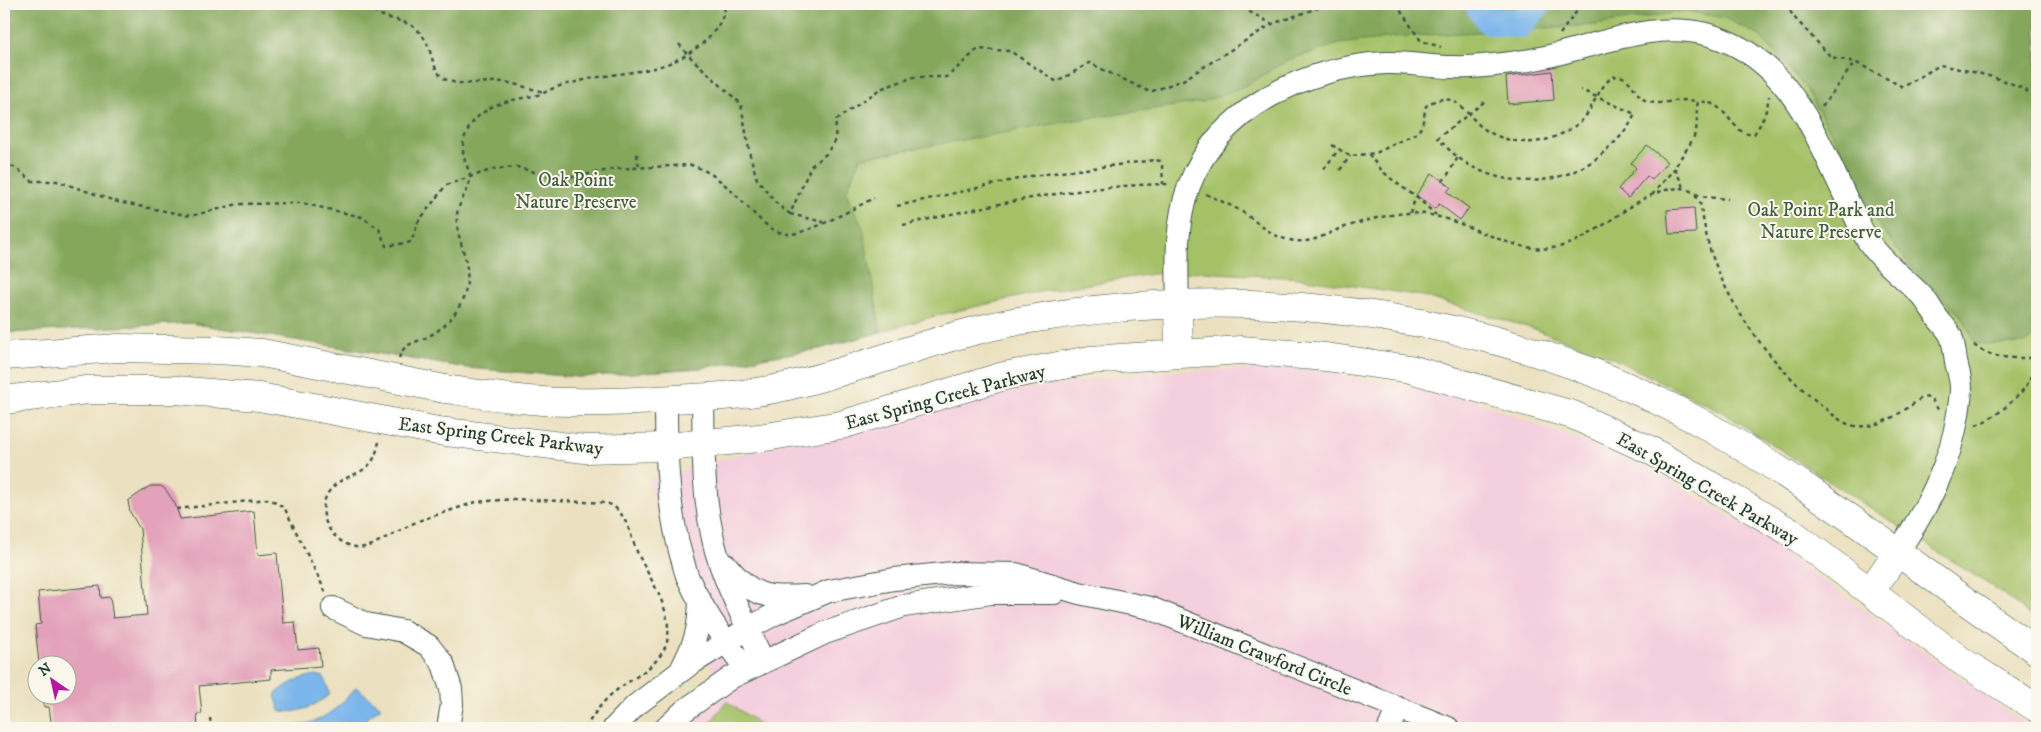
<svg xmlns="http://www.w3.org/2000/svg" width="2041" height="732" font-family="'IM FELL DW Pica',serif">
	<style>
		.built { fill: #f4cfde }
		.green { fill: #a5c168; stroke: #627f4e }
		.forest { fill: #84a75c; stroke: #527248 }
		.water { fill: #7ab5eb; stroke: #4c7990 }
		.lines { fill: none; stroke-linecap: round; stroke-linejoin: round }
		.river { stroke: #7ab5eb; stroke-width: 28 }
		.building { fill: #e3a1ba }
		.minor-casing { stroke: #3e5649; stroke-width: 24 }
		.major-casing { stroke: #3e5649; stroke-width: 29 }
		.path { stroke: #3e5649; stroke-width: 2.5; stroke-dasharray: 4 4; stroke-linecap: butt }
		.minor { stroke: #fff; stroke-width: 22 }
		.major { stroke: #fff; stroke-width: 28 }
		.major-bridge-casing { stroke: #3e5649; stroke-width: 29; stroke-linecap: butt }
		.major-bridge { stroke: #fff; stroke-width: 28 }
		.labels { text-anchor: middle; stroke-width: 4; stroke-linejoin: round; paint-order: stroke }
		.park-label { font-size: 19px; fill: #405e41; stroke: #fbf7ec }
		.street-label { font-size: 19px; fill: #1f3d34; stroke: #fbf7ec }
	</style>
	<rect width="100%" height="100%" fill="#fbf7ec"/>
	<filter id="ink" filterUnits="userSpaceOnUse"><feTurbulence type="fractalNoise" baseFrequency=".02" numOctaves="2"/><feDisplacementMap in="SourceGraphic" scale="10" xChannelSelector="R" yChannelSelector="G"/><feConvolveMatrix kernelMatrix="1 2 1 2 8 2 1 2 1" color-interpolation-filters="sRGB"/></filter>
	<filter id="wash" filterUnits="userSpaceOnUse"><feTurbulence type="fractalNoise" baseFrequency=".0096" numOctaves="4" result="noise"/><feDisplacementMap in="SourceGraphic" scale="20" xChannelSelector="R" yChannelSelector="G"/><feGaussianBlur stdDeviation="1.12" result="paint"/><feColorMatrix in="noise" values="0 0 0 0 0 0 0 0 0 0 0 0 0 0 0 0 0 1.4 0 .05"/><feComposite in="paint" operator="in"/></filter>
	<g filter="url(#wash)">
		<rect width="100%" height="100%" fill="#ebe1c0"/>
		<path class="built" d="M1304 367 1477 401 1649 468 1753 531 2031 728H682L724 697 688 614 648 479 732 456 993 393 1151 372Z"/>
		<path class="green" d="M4 4H2037V621L2002 593 1719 410 1606 355 1534 329 1422 296 1300 278 1201 272 1153 274 1044 291 935 316 819 349 699 368 578 377 468 368 190 323 4 333Z
			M726 701 766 728H707Z"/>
		<path class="forest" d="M4 4H2037V335L2025 343 1976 344 1961 316 1916 273 1875 220 1849 164 1805 87 1760 36 1725 18 1685 11 1595 25 1395 37 1339 44 1288 60 1247 85 1203 102 1076 120 860 158 846 193 863 228 881 332 819 349 699 368 578 377 468 368 190 323 4 333Z"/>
		<path class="water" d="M316 675 324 677 330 694C315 706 300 714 280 711L275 695C286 684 301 677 316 675Z
			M356 687 381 707 354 728H264V724C305 732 331 719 356 687Z"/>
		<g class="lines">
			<path class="river" d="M1478 4 1490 21 1520 24 1537 4"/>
		</g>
		<g id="blocks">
			<path class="building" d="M1552 71 1554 100 1508 104 1506 77Z
				M1647 145 1667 162 1652 180 1647 176 1628 198 1618 189 1636 168 1631 163Z
				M1432 173 1451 187 1447 192 1469 208 1460 220 1439 204 1435 209 1416 195Z
				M1694 208 1696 233 1669 234 1667 210Z
				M150 486H161L166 490 175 504 180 519 254 511 258 555 277 553 283 623 295 622 298 650 319 648 321 666 271 670V679L199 686 202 714H197L198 728H52L49 707H44L43 694H68V664H39L35 625 41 624 38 592 100 586 101 598 110 597 113 618 147 615 140 529 130 512 128 501Z"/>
		</g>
	</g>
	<g filter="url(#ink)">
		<use href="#blocks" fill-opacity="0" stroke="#3e5649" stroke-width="1"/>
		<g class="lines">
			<g class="minor-casing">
				<path id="minor" d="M1178 305C1177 266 1175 223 1189 186 1218 109 1307 66 1386 63 1408 62 1430 67 1452 67 1474 68 1497 65 1518 62 1582 54 1649 16 1713 36 1792 61 1816 138 1850 206 1856 217 1861 230 1868 241 1883 263 1906 279 1924 298 1929 305 1934 313 1939 320 1943 325 1948 330 1951 336 1954 344 1955 354 1956 362 1958 370 1961 380 1961 388 1961 397 1959 406 1958 414 1950 466 1926 510 1897 553
					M703 397C704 443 702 489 712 534 720 577 746 621 763 662
					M666 399C666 451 667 505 681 555 684 563 685 573 689 580 704 613 725 642 747 670
					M726 565C753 597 764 598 805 596
					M333 608 366 624 403 631 429 646 443 664 451 689 452 704 448 728
					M681 670C695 642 699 633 700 600
					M614 728 635 706 689 665 749 628 775 614 829 591 894 579 953 573 1016 574 1079 593 1150 608 1448 728
					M666 728 685 710 732 677 825 633 904 606 991 593H1054
					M1389 728 1398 707"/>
			</g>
			<g class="major-casing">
				<path id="major" d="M1178 305 1179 354
					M4 356 118 348 218 350 262 353 334 367
					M445 389C487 395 530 402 572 402 606 403 640 401 674 399 714 397 753 395 792 385 872 366 948 332 1030 319 1260 280 1510 314 1714 430 1827 495 1929 578 2037 651
					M4 400 87 390H175L259 397 319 408
					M438 431 585 449 666 447 759 438 841 425 1004 376 1090 360 1241 350 1326 357 1410 369 1573 415 1650 450 1792 533 1963 662 2037 708
					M1870 592 1897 553"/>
			</g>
			<path class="path" d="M369 4C371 6 373 10 376 12 386 20 404 19 415 28 433 42 429 62 440 75 454 90 485 80 503 82 517 84 531 89 544 92
				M1235 4 1272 24 1329 4
				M1396 4 1421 41 1441 47
				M1786 4 1793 16 1831 57 1855 62 1903 87 1940 65C1968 71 2017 79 2037 99
				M1560 34 1582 4
				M679 44 687 54 741 104 750 155 757 179 778 205 790 214 811 166 826 154 835 141 836 120 880 89 914 77H947L978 49 1010 51 1057 82 1089 63 1150 92 1183 80 1272 24
				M1484 102 1438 138C1446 147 1455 156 1466 163 1508 190 1567 186 1604 152 1617 141 1628 130 1635 114L1581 90
				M1822 107 1855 62
				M1332 145 1350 156 1376 153 1417 133 1422 126 1426 106C1456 84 1467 120 1489 132 1502 139 1518 143 1533 142 1550 141 1572 131 1584 118 1593 108 1604 74 1619 76 1633 78 1635 98 1649 102 1666 106 1680 96 1698 102
				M637 154 639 167
				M1369 154C1381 173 1395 182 1412 194 1421 200 1428 208 1436 215
				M4 163 16 168 32 181H57L118 202 191 216 238 204 302 203 362 217 379 229 386 246 411 242 418 222 446 185 494 169 517 167 551 177H574L614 169 691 165C725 175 743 207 770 228 776 231 782 234 789 234 809 234 854 208 874 198
				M1324 169 1339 149
				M1340 170 1350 156
				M1442 181 1446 178 1458 157
				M1683 187 1675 168C1680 156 1692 145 1695 133 1699 123 1695 112 1698 102 1727 98 1732 138 1754 134 1763 122 1767 110 1769 96
				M1206 194C1220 201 1234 206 1247 215 1263 227 1275 239 1296 241 1312 243 1325 235 1339 229 1361 222 1387 214 1409 213 1459 212 1506 254 1552 248 1597 243 1636 188 1681 188 1688 188 1695 195 1702 196 1711 198 1720 198 1728 199
				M1652 195 1675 168
				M1695 195 1700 203C1704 221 1706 240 1713 258 1734 316 1777 371 1826 409 1835 416 1843 424 1855 426 1881 429 1903 411 1923 397L1931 398 1939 411
				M897 206 1031 176 1155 160 1160 161 1162 165 1163 184
				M1410 213 1416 197 1418 196
				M790 214 823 222
				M903 225C990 205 1079 185 1170 184
				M1974 345C1992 360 2014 358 2036 358
				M399 358C404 343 413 344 427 337 448 327 465 305 467 282 470 258 455 238 457 215 458 202 470 190 470 176 469 170 466 164 464 158 459 137 472 118 490 108 505 100 521 99 537 95 544 94 548 90 554 88 562 85 572 83 580 81 627 69 663 77 704 42 716 31 724 20 725 4
				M1976 425C1994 419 2022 396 2030 379 2034 372 2035 363 2037 355
				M379 442C377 450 375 460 368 466 359 475 345 476 335 485 316 501 322 528 341 541 350 547 360 549 370 546L418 521 476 502 513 499 607 503C628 511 630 538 639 556 650 578 666 602 668 626 672 662 635 675 613 693 601 703 593 716 585 728
				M177 509 267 499 276 502 285 509 326 593
				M210 718 211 728"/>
			<use href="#minor" class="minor"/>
			<use href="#major" class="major"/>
			<g class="major-bridge-casing">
				<path id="major-bridge" d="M334 367 445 389
					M319 408 438 431"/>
			</g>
			<use href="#major-bridge" class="major-bridge"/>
		</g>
	</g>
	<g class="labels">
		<g class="park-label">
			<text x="576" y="186">Oak Point<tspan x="576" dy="22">Nature Preserve</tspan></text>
			<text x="1821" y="216">Oak Point Park and<tspan x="1821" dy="22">Nature Preserve</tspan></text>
		</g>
		<g class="street-label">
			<text transform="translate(945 396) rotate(-15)" y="7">East Spring Creek Parkway</text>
			<text transform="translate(501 435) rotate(7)" y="7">East Spring Creek Parkway</text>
			<text transform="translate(1708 488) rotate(30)" y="7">East Spring Creek Parkway</text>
			<text transform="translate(1265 654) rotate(22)" y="7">William Crawford Circle</text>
		</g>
	</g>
	<rect width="2041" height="732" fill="none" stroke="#fbf7ec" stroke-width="20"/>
	<g transform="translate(52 680) rotate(326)"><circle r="24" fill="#fbf7ec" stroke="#a3ada2"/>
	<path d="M0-4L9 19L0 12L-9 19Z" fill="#b5179e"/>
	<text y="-8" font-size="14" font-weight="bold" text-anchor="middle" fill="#1f3d34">N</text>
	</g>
</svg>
